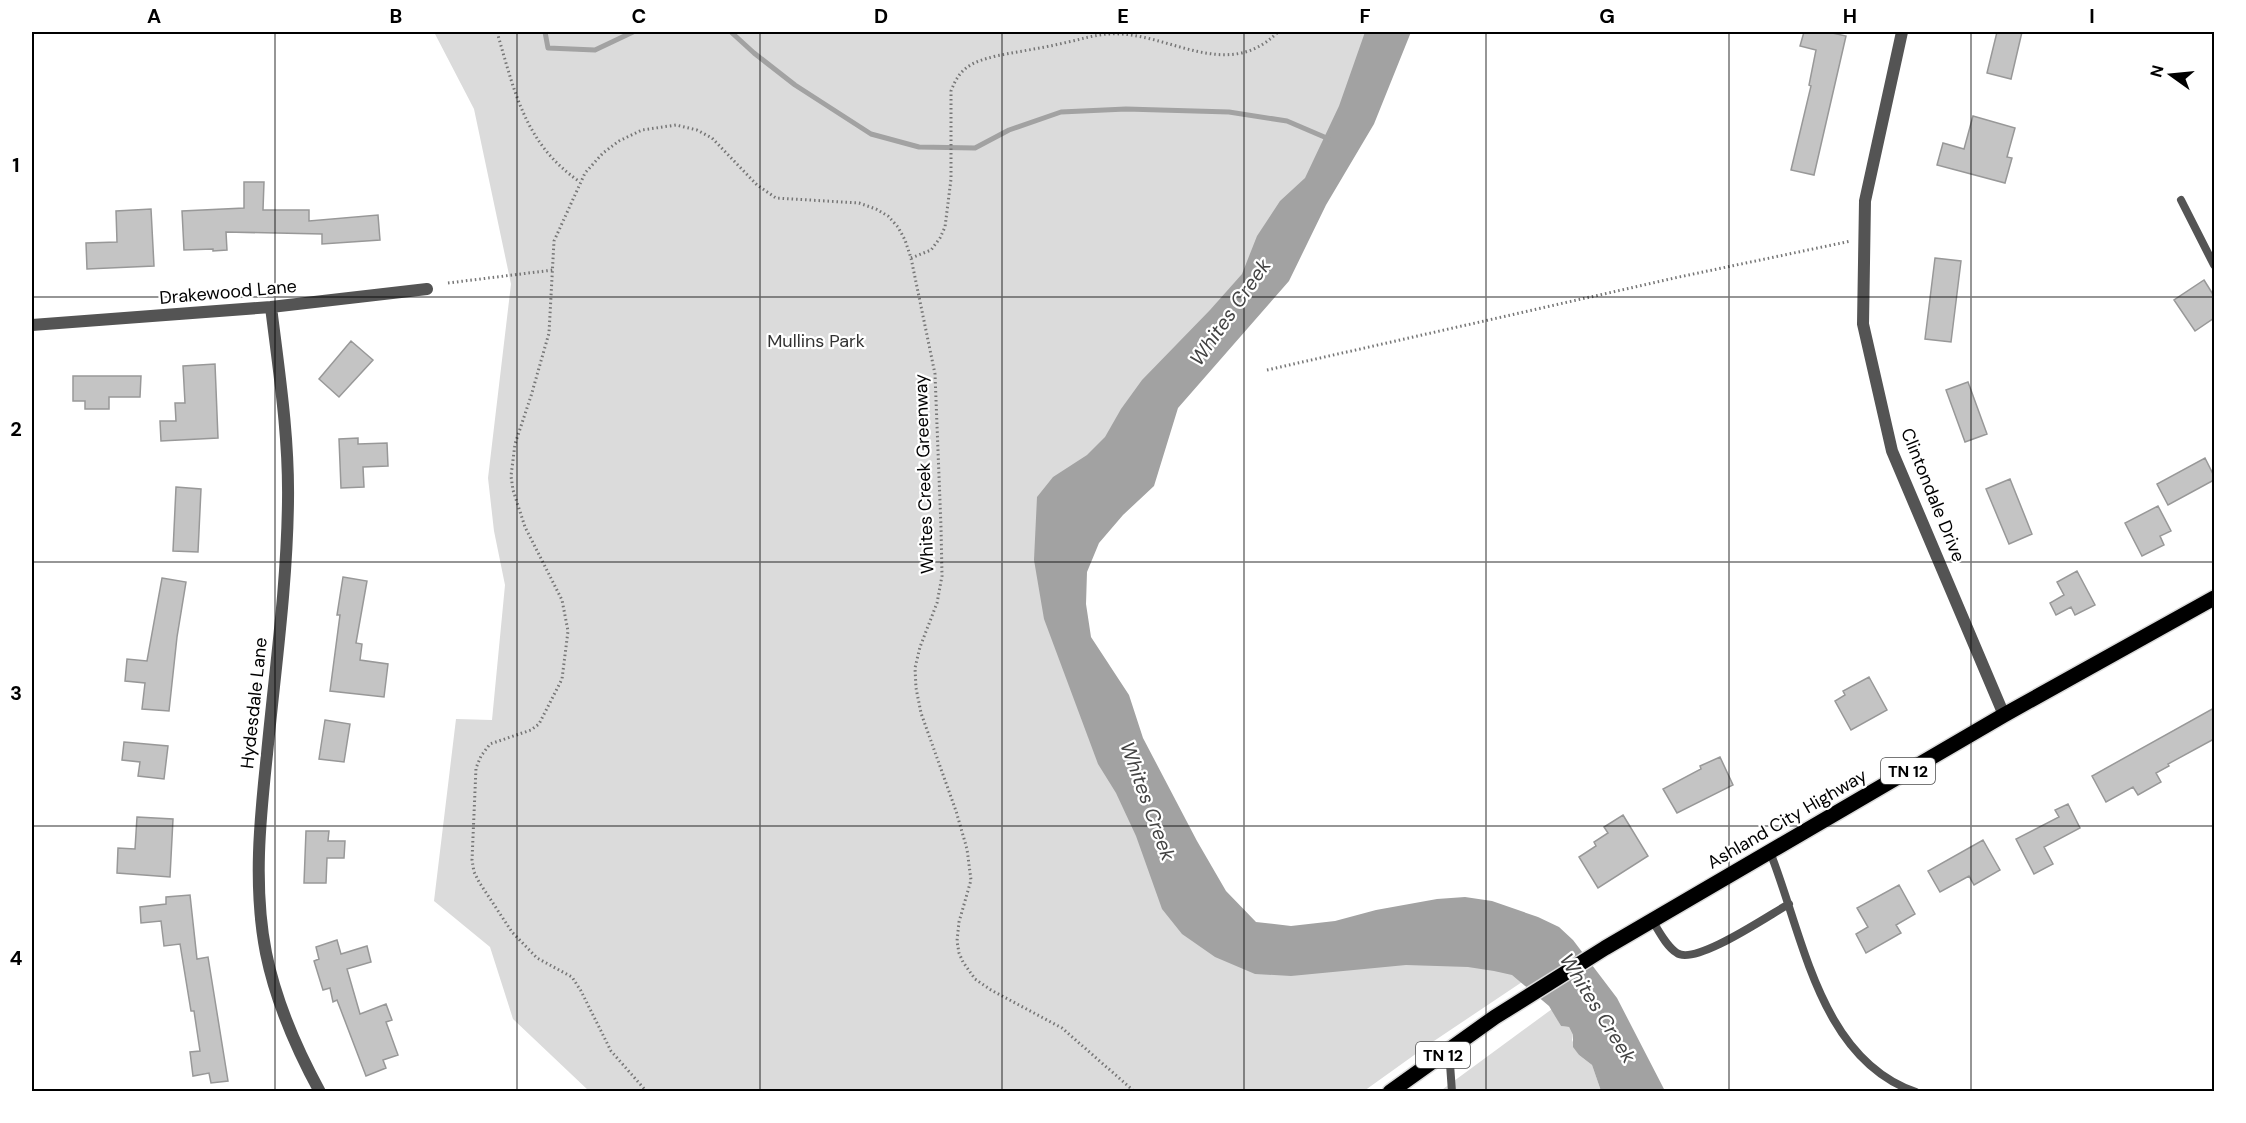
<svg xmlns="http://www.w3.org/2000/svg" width="2246" height="1123" font-family="'DM Sans',sans-serif">
	<style>
		.green { fill: #dbdbdb }
		.water { fill: #a2a2a2 }
		.lines { fill: none; stroke-linecap: round; stroke-linejoin: round }
		.stream { stroke: #a2a2a2; stroke-width: 5 }
		.building { fill: #c4c4c4; stroke: #989898; stroke-width: 1.5 }
		.primary-casing { stroke: #dbdbdb; stroke-width: 18 }
		.path { stroke: #767676; stroke-width: 3; stroke-dasharray: 1.5 3; stroke-linecap: butt }
		.service { stroke: #545454; stroke-width: 8 }
		.minor { stroke: #545454; stroke-width: 12 }
		.primary { stroke: #000; stroke-width: 15 }
		.grid { fill: none; stroke: #000; stroke-width: 1.5; stroke-opacity: 0.55 }
		.labels { text-anchor: middle; stroke-width: 4.5; stroke-linejoin: round; paint-order: stroke }
		.shield { fill: #fff; stroke: #4c4c4c; stroke-width: 1.5 }
		.shield-label { font-size: 16px; font-weight: bold; fill: #000 }
		.street-label { font-size: 18px; fill: #000; stroke: #fff }
		.park-label { font-size: 18px; fill: #323232; stroke: #fff }
		.water-label { font-size: 20px; font-style: italic; fill: #434343; stroke: #fff }
		.neatline { fill: none; stroke: #000; stroke-width: 2 }
		.grid-label { font-size: 20px; text-anchor: middle; font-weight: bold; fill: #000 }
	</style>
	<rect width="100%" height="100%" fill="#fff"/>
	<path class="green" d="M434 32H1381L1320 166 1241 292 1119 443 1061 611 1263 966 1458 948 1525 980 1431 1043 1364 1091H589L513 1019 490 947 434 901 456 719 492 720 505 585 494 531 488 478 511 284 474 109Z
		M1552 1009 1561 1026 1569 1027 1573 1035 1572 1040 1579 1055 1592 1065 1601 1091 1439 1092Z"/>
	<path class="water" d="M1365 32H1411L1374 124 1326 205 1289 281 1178 408 1154 486 1123 515 1099 543 1087 572 1086 604 1091 637 1129 695 1143 738 1197 841 1226 891 1256 922 1291 926 1335 921 1376 910 1437 899 1465 897 1492 901 1538 917 1559 927 1573 940 1617 998 1665 1091H1601L1592 1065 1579 1055 1573 1047V1035L1569 1027 1561 1026 1549 1006 1512 975 1494 971 1468 967 1406 965 1291 976 1255 974 1215 957 1182 934 1162 909 1136 836 1116 793 1098 764 1044 619 1034 560 1037 497 1053 477 1087 455 1105 437 1121 409 1142 380 1210 310 1242 274 1257 236 1280 201 1305 178 1339 106Z"/>
	<g class="lines">
		<path class="stream" d="M545 32 548 48 595 50 633 32
			M731 32 754 53 795 85 871 134 919 147 975 148 1009 130 1061 112 1126 109 1229 112 1287 121 1329 139"/>
	</g>
	<path class="building" d="M1804 32H1828L1846 36 1814 175 1791 170 1811 86 1809 85 1816 50 1800 46Z
		M1997 32H2022L2011 79 1987 73Z
		M1973 116 2015 128 2007 157 2012 158 2005 183 1937 165 1943 143 1964 149Z
		M244 182H264L263 210H309V221L378 215 380 240 322 244V234L226 232 227 250 213 251V249L184 250 182 211 244 208Z
		M151 209 154 266 87 269 86 243 117 242 116 211Z
		M1935 258 1961 261 1951 342 1925 339Z
		M2204 280 2214 296V318L2195 331 2174 300Z
		M351 341 373 360 339 397 319 379Z
		M215 364 218 438 161 441 160 421H176L175 403H185L183 366Z
		M73 376H141L140 397H109V409H85V401H73Z
		M1968 382 1987 434 1965 442 1946 390Z
		M358 438V444L387 443 388 466 363 467 364 487 341 488 339 439Z
		M2205 458 2214 476V480L2168 505 2157 484Z
		M2010 479 2032 534 2009 544 1986 489Z
		M176 487 201 489 198 552 173 551Z
		M2158 506 2171 531 2160 536 2164 545 2142 556 2125 523Z
		M2077 571 2095 605 2075 615 2071 607 2056 615 2050 603 2064 595 2057 582Z
		M343 577 367 581 356 643 362 644 360 660 388 664 384 697 330 691 340 615H337Z
		M162 578 186 582 177 637 169 711 142 709 145 683 125 681 127 659 147 661Z
		M1869 677 1887 710 1851 730 1835 701 1845 695 1843 691Z
		M2214 708V739L2168 764 2169 766 2156 773 2161 782 2138 795 2133 787 2106 802 2092 776Z
		M325 720 350 724 344 762 319 759Z
		M124 742 168 746 164 779 138 776 140 762 122 760Z
		M1720 757 1733 785 1677 813 1663 789 1701 769 1700 766Z
		M2068 804 2080 828 2044 847 2053 864 2034 874 2016 839 2059 817 2055 810Z
		M1623 815 1648 856 1598 888 1579 857 1596 846 1594 842 1608 833 1604 827Z
		M137 817 173 819 170 877 117 873 118 848 135 849Z
		M306 831H329L328 841H345L344 858H327L326 883H304Z
		M1983 840 2000 870 1974 885 1969 876 1940 892 1928 871Z
		M1899 885 1915 914 1896 925 1901 933 1866 953 1856 934 1868 927 1857 908Z
		M190 895 197 959 208 957 228 1081 211 1083 209 1073 193 1076 190 1052 200 1051 194 1011H191L180 944 164 946 161 921 141 923 140 907 166 904V897Z
		M337 940 341 954 367 946 371 962 347 969 360 1014 386 1004 392 1020 386 1022 398 1055 383 1060 386 1068 366 1076 337 1000 333 1002 330 988 323 990 314 961 319 959 316 947Z"/>
	<g class="lines">
		<g class="primary-casing">
			<path id="primary" d="M1390 1092 1495 1017 1605 948 2004 715 2214 598"/>
		</g>
		<path class="path" d="M497 32C515 93 525 144 580 182
			M911 258 931 250 940 238 945 227 951 179V91C960 67 972 62 996 56 1020 51 1044 48 1068 42 1082 39 1094 35 1108 34 1167 30 1226 84 1278 32
			M448 283 553 270
			M1267 370 1679 277 1851 241
			M647 1092 611 1051 581 991 572 977 537 958 512 932 479 882 474 872 472 860 476 768 481 756 490 744 531 730 539 724 562 679 568 631 562 600 525 527 513 490 511 476 515 444 531 396 549 333 554 241 585 173 603 153 619 141 642 130 676 125 697 130 712 138 757 185 776 198 859 203 876 209 888 216 898 227 905 240 911 258 935 374 941 527 942 576 937 603 920 647 915 668 916 688 921 713 956 811 967 849 971 880 959 922 957 941 959 953 963 962 975 979 991 990 1062 1028 1135 1092"/>
		<path class="service" d="M2181 200 2214 265
			M1770 852C1803 934 1819 1059 1916 1092
			M1652 920C1659 931 1666 946 1677 953 1695 966 1769 915 1789 904
			M1449 1050 1452 1092"/>
		<path class="minor" d="M1902 32 1865 201 1863 324 1892 451 2004 715
			M271 307C279 372 289 436 288 501 287 586 275 670 267 754 260 819 253 887 266 953 276 1002 296 1048 320 1092
			M32 325 271 307 427 289"/>
		<use href="#primary" class="primary"/>
	</g>
	<path class="grid" d="M275 32V1092M517 32V1092M760 32V1092M1002 32V1092M1244 32V1092M1486 32V1092M1729 32V1092M1971 32V1092M32 297H2214M32 562H2214M32 826H2214"/>
	<g class="labels">
		<g class="shield">
			<rect x="1881" y="758" width="54" height="26" rx="4.5"/>
			<rect x="1416" y="1042" width="54" height="26" rx="4.5"/>
		</g>
		<g class="shield-label">
			<text x="1908" y="777">TN 12</text>
			<text x="1443" y="1061">TN 12</text>
		</g>
		<g class="street-label">
			<text transform="translate(228 292) rotate(-5)" y="6">Drakewood Lane</text>
			<text transform="translate(924 474) rotate(-92)" y="6">Whites Creek Greenway</text>
			<text transform="translate(1933 495) rotate(68)" y="6">Clintondale Drive</text>
			<text transform="translate(254 703) rotate(-84)" y="6">Hydesdale Lane</text>
			<text transform="translate(1787 819) rotate(-30)" y="6">Ashland City Highway</text>
		</g>
		<g class="park-label">
			<text x="816" y="347">Mullins Park</text>
		</g>
		<g class="water-label">
			<text transform="translate(1230 312) rotate(-55)" y="7">Whites Creek</text>
			<text transform="translate(1148 801) rotate(70)" y="7">Whites Creek</text>
			<text transform="translate(1598 1008) rotate(58)" y="7">Whites Creek</text>
		</g>
	</g>
	<rect width="2246" height="1123" fill="none" stroke="#ffffff" stroke-width="66"/>
	<g transform="translate(2171 75) rotate(285)" stroke="#ffffff" stroke-width="4.5" paint-order="stroke">
	<path d="M0-4.5L10 22L0 15L-10 22Z" fill="#000000"/>
	<text y="-9" font-size="16" font-weight="bold" text-anchor="middle" fill="#000000">N</text>
	</g>
	<rect x="33" y="33" width="2180" height="1057" class="neatline"/>
	<g class="grid-label">
		<text x="154" y="23">A</text>
		<text x="396" y="23">B</text>
		<text x="639" y="23">C</text>
		<text x="881" y="23">D</text>
		<text x="1123" y="23">E</text>
		<text x="1365" y="23">F</text>
		<text x="1607" y="23">G</text>
		<text x="1850" y="23">H</text>
		<text x="2092" y="23">I</text>
		<text x="16" y="172">1</text>
		<text x="16" y="436">2</text>
		<text x="16" y="700">3</text>
		<text x="16" y="965">4</text>
	</g>
</svg>
